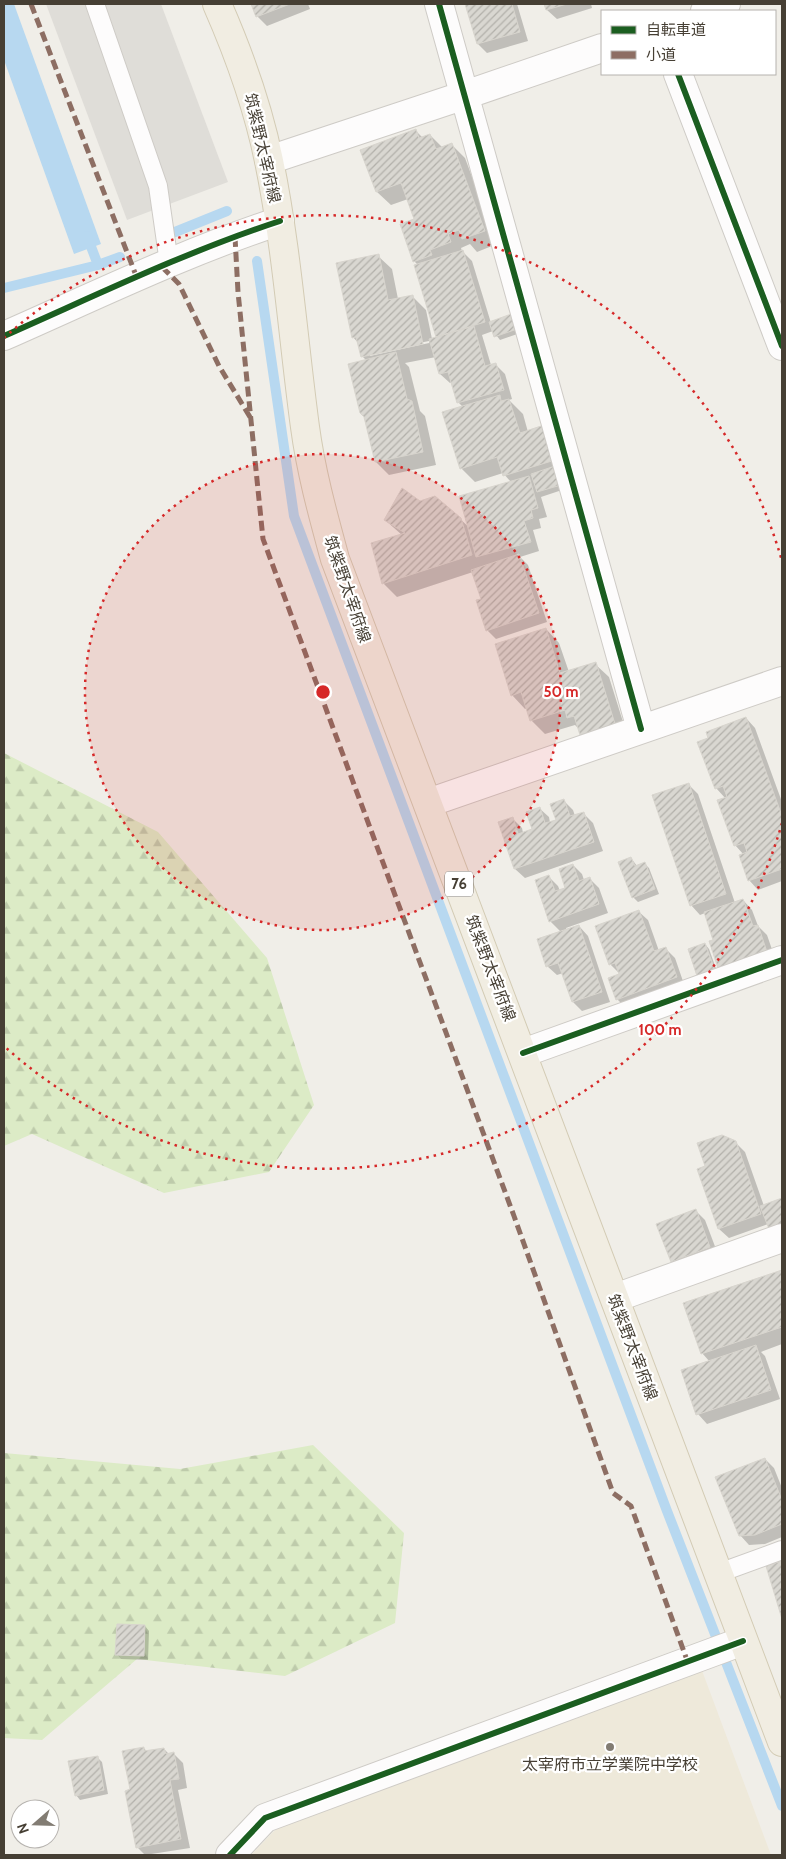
<svg xmlns="http://www.w3.org/2000/svg" width="786" height="1859" font-family="Cabin,'Noto Sans JP',sans-serif">
	<style>
		.education { fill: #eee9da }
		.forest { fill: url(#forest-firs) }
		.parking { fill: #dfddd8 }
		.water { fill: #b7d8f0 }
		.shadow { fill: #0003; fill-rule: evenodd }
		.lines { fill: none; stroke-linecap: round; stroke-linejoin: round }
		.stream { stroke: #b7d8f0; stroke-width: 10 }
		.building { fill: url(#building-hatch); stroke: #d8d5ce }
		.service-casing { stroke: #cecbc6; stroke-width: 20 }
		.minor-casing { stroke: #cecbc6; stroke-width: 30 }
		.primary-casing { stroke: #d3cbb4; stroke-width: 30 }
		.service { stroke: #fdfcfc; stroke-width: 18 }
		.minor { stroke: #fdfcfc; stroke-width: 28 }
		.primary { stroke: #f1ede2; stroke-width: 28 }
		.quiet { stroke: #8d6e63; stroke-width: 5; stroke-dasharray: 10 5; stroke-linecap: butt }
		.cycleway-casing { stroke: #fff; stroke-width: 9 }
		.cycleway { stroke: #1b5e20; stroke-width: 6 }
		.ring { fill: none; stroke: #d62828; stroke-width: 2.5; stroke-dasharray: 2.5 5 }
		.poi-dot { fill: #827c73; stroke: #fff; stroke-width: 2 }
		.labels { text-anchor: middle; stroke-width: 4.5; stroke-linejoin: round; paint-order: stroke }
		.shield { fill: #fff; stroke: #7e7971; stroke-width: 1 }
		.shield-label { font-size: 15px; font-weight: bold; fill: #463f34 }
		.street-label { font-size: 16px; fill: #463f34; stroke: #fff }
		.poi-label { font-size: 16px; fill: #463f34; stroke: #fff }
		.centre { fill: #d62828; stroke: #fff; stroke-width: 2.5 }
		.ring-label { font-size: 15px; text-anchor: middle; font-weight: bold; fill: #d62828; stroke: #fff; stroke-width: 4.5; stroke-linejoin: round; paint-order: stroke }
	</style>
	<defs>
		<pattern id="forest-firs" width="22" height="20" patternUnits="userSpaceOnUse" patternTransform="scale(1.25)"><rect width="22" height="20" fill="#dcebc6"/><path d="M5 1l3.5 6h-7zM16 11l3.5 6h-7z" fill="#becbab"/></pattern>
		<pattern id="building-hatch" width="6" height="6" patternUnits="userSpaceOnUse" patternTransform="scale(1.25)"><rect width="6" height="6" fill="#d9d7d1"/><path d="M-1 1l2-2M0 6l6-6M5 7l2-2" fill="none" stroke="#b2b0aa"/></pattern>
	</defs>
	<rect width="100%" height="100%" fill="#f0eee8"/>
	<path class="education" d="M701 1668 771 1855H251L278 1827Z"/>
	<path class="forest" d="M4 753 158 832 267 958 314 1105 269 1172 164 1193 32 1134 4 1146Z
		M313 1445 404 1533 395 1623 285 1676 137 1659 42 1740 4 1738V1453L180 1469Z"/>
	<path class="parking" d="M46 4H161L228 182 127 220Z"/>
	<path class="water" d="M4 4H14L101 244 74 254 4 60Z"/>
	<path class="shadow" d="M252 4H308L310 9 267 26 257 16Z
		M466 4H517L528 41 487 53 478 44Z
		M546 4H591L592 8 557 19 547 10Z
		M416 131 423 138 430 135 443 148 452 145 465 158 497 244 477 252 470 244 461 248 462 251 472 261 491 323 514 315 523 332 500 340 493 331 482 335 491 365 495 364 505 374 512 399 509 400 523 414 528 432 544 427 565 489 541 497 547 517 539 519 541 528 533 530 539 551 520 557 528 565 547 622 496 639 487 630 483 599 473 572 397 597 384 584 373 544 402 535 385 520 420 502 460 519 470 528 511 482 503 473 475 482 461 468 463 407 458 402 452 382 450 383 440 374 436 357 405 363 409 367 420 411 425 416 436 465 389 475 376 462 367 361 362 356 359 344 353 337 378 256 392 269 398 299 412 296 426 310 432 339 437 338 418 265 414 261 416 220 408 199 391 205 377 192 362 151ZM429 341V343L370 356V353Z
		M546 629 559 643 569 672 595 664 609 677 628 738 595 748 581 734 579 729 575 725 545 734 531 720 527 708 525 709 512 695Z
		M746 718 755 728 782 802V881L758 890 749 880 744 855 735 845 726 799 716 788 710 739Z
		M688 784 698 794 735 903 743 900 752 910 758 926 767 935 777 964 715 941 705 913 700 915 691 905Z
		M564 801 573 810 575 816 583 813 593 823 603 851 525 878 515 869 512 818 522 828 523 833 534 830 539 808 549 817 550 823 557 820Z
		M631 858 637 866 644 863 649 868 659 894 638 902 633 897Z
		M573 865 582 874 584 880 590 879 599 888 608 913 566 928 567 931 579 926 588 936 610 1002 582 1011 573 1002 563 973 557 975 547 966 561 932 550 921 549 877 558 886 560 891 567 889Z
		M638 911 648 920 659 951 665 948 675 958 685 987 626 1008 617 999 621 975 610 964Z
		M705 944 709 949 719 977 704 983Z
		M735 1142 745 1152 764 1206 782 1199V1230L768 1224 729 1238 719 1229 699 1170 707 1167Z
		M696 1211 705 1220 719 1257 681 1271 672 1262Z
		M782 1271V1344L761 1352 765 1356 780 1399 707 1424 698 1414 710 1362 702 1353 685 1304Z
		M765 1459 774 1468 782 1488V1537L765 1544 749 1545 740 1535Z
		M782 1562V1615L767 1567Z
		M145 1626 149 1631 148 1660 121 1659 117 1654Z
		M144 1748 147 1752 164 1749 170 1755 174 1754 183 1763 187 1788 178 1790 190 1848 145 1855 137 1847 131 1790Z
		M97 1757 102 1762 108 1794 80 1800 76 1795Z"/>
	<g class="lines">
		<path class="stream" d="M175 232 227 211
			M87 236 98 265 120 257
			M257 261 294 516 667 1511 782 1806
			M4 288 98 265"/>
	</g>
	<path class="building" d="M251 4H290L256 17Z
		M465 4H512L520 32 477 44Z
		M544 4H567L546 10Z
		M416 129 419 138 430 134 436 149 452 143 485 231 462 239 459 230 448 234 451 242 430 250 432 255 413 262 400 224 414 219 401 183 376 192 360 150Z
		M463 250 485 322 436 337 414 265Z
		M379 254 388 300 413 295 423 344 361 357 356 337 352 338 336 263Z
		M514 313 520 328 494 337 489 322Z
		M474 326 485 366 496 363 504 390 457 403 448 372 439 374 429 339Z
		M396 352 407 399 412 401 423 452 375 462 364 417 360 413 348 364Z
		M500 395 501 401 509 399 520 433 544 425 555 460 503 476 497 457 460 469 442 412Z
		M555 466 561 485 537 492 531 474Z
		M529 476 538 508 531 510 533 518 524 521 531 542 476 557 459 496Z
		M402 488 420 501 435 496 461 518 472 555 382 584 371 543 405 533 384 520Z
		M519 554 539 613 486 631 476 600 481 599 471 570Z
		M546 628 560 673 596 662 615 724 580 735 574 716 567 718 565 710 530 721 521 692 511 696 495 644Z
		M746 717 782 816V869L748 881 739 855 747 852 744 843 734 846 717 800 727 797 723 786 715 789 697 742 708 738 706 732Z
		M689 783 726 894 690 906 652 795Z
		M564 799 570 816 584 812 594 842 514 869 498 822 513 817 518 834 532 829 526 812 540 807 545 823 556 820 550 804Z
		M631 857 635 866 645 862 655 889 632 898 618 862Z
		M573 864 579 881 590 877 599 904 549 922 535 880 549 875 555 891 565 888 559 869Z
		M743 899 753 926 758 925 768 955 719 971 709 941 713 940 704 912Z
		M639 910 654 951 666 947 677 977 616 1000 608 978 619 974 615 963 609 965 595 926Z
		M579 925 602 992 572 1002 558 963 546 967 537 939Z
		M705 943 716 973 698 979 688 949Z
		M722 1135 736 1141 761 1214 718 1229 697 1169 705 1166 697 1143Z
		M782 1198V1224L769 1229 760 1206Z
		M696 1209 710 1247 671 1262 656 1224Z
		M782 1270V1327L701 1354 683 1303Z
		M756 1345 771 1390 696 1415 681 1370Z
		M765 1458 782 1500V1524L755 1535 739 1536 715 1477Z
		M782 1561V1619L766 1566Z
		M117 1624 145 1625 144 1656 115 1655Z
		M144 1747V1751L164 1748 166 1754 174 1752 179 1779 170 1780 181 1839 136 1848 125 1791 130 1789 122 1751Z
		M98 1756 104 1790 75 1796 68 1761Z"/>
	<g class="lines">
		<g class="service-casing">
			<path id="service" d="M95 4 158 186 169 263
				M719 1573 782 1550"/>
		</g>
		<g class="minor-casing">
			<path id="minor" d="M439 4 641 729
				M705 11 726 4
				M678 74 782 346
				M269 160 465 95 602 48
				M4 336C95 296 185 252 280 221
				M428 803 782 681
				M523 1053 782 960
				M615 1298 782 1238
				M230 1855 265 1818 743 1641"/>
		</g>
		<g class="primary-casing">
			<path id="primary" d="M217 4C239 54 258 107 269 161 287 249 293 338 305 427 311 472 323 515 335 559L782 1742"/>
		</g>
		<use href="#service" class="service"/>
		<use href="#minor" class="minor"/>
		<use href="#primary" class="primary"/>
		<path class="quiet" d="M31 4 137 278
			M235 237 238 292 263 539 514 1216 613 1493 631 1506 687 1660
			M162 267 179 284 219 366 250 417"/>
		<g class="cycleway-casing">
			<path id="cycleway" d="M439 4 641 729
				M678 74 782 346
				M4 336C95 296 185 252 280 221
				M523 1053 782 960
				M230 1855 265 1818 743 1641"/>
		</g>
		<use href="#cycleway" class="cycleway"/>
	</g>
	<circle cx="323" cy="692" r="238" fill="#d62828" fill-opacity=".12"/>
	<g class="ring">
		<circle cx="323" cy="692" r="238"/>
		<path d="M782 823A477 477 0 0 1 4 1046M4 338A477 477 0 0 1 782 561"/>
	</g>
	<circle class="poi-dot" cx="610" cy="1747" r="5"/>
	<g class="labels">
		<rect class="shield" x="445" y="871.5" width="28" height="25" rx="4"/>
		<g class="shield-label">
			<text x="459" y="889">76</text>
		</g>
		<g class="street-label">
			<text transform="translate(263 148) rotate(77)" y="6">筑紫野太宰府線</text>
			<text transform="translate(348 589) rotate(71)" y="6">筑紫野太宰府線</text>
			<text transform="translate(491 968) rotate(69)" y="6">筑紫野太宰府線</text>
			<text transform="translate(633 1347) rotate(69)" y="6">筑紫野太宰府線</text>
		</g>
		<g class="poi-label">
			<text x="610" y="1770">太宰府市立学業院中学校</text>
		</g>
	</g>
	<circle cx="323" cy="692" r="8" class="centre"/>
	<g class="ring-label">
		<text x="561" y="697">50 m</text>
		<text x="660" y="1035">100 m</text>
	</g>
	<rect width="786" height="1859" fill="none" stroke="#463f34" stroke-width="10"/>
	<rect x="601" y="10" width="175" height="65" fill="#ffffff" stroke="#b5b2ae"/>
	<rect x="611" y="26" width="25" height="8" fill="#1b5e20" stroke="#b5b2ae"/>
	<text x="646" y="35" font-size="15" fill="#463f34">自転車道</text>
	<rect x="611" y="51" width="25" height="8" fill="#8d6e63" stroke="#b5b2ae"/>
	<text x="646" y="60" font-size="15" fill="#463f34">小道</text>
	<g transform="translate(35 1824) rotate(250)"><circle r="24" fill="#ffffff" stroke="#b5b2ae"/>
	<path d="M0-4L9 19L0 12L-9 19Z" fill="#827c73"/>
	<text y="-8" font-size="14" font-weight="bold" text-anchor="middle" fill="#463f34">N</text>
	</g>
</svg>
